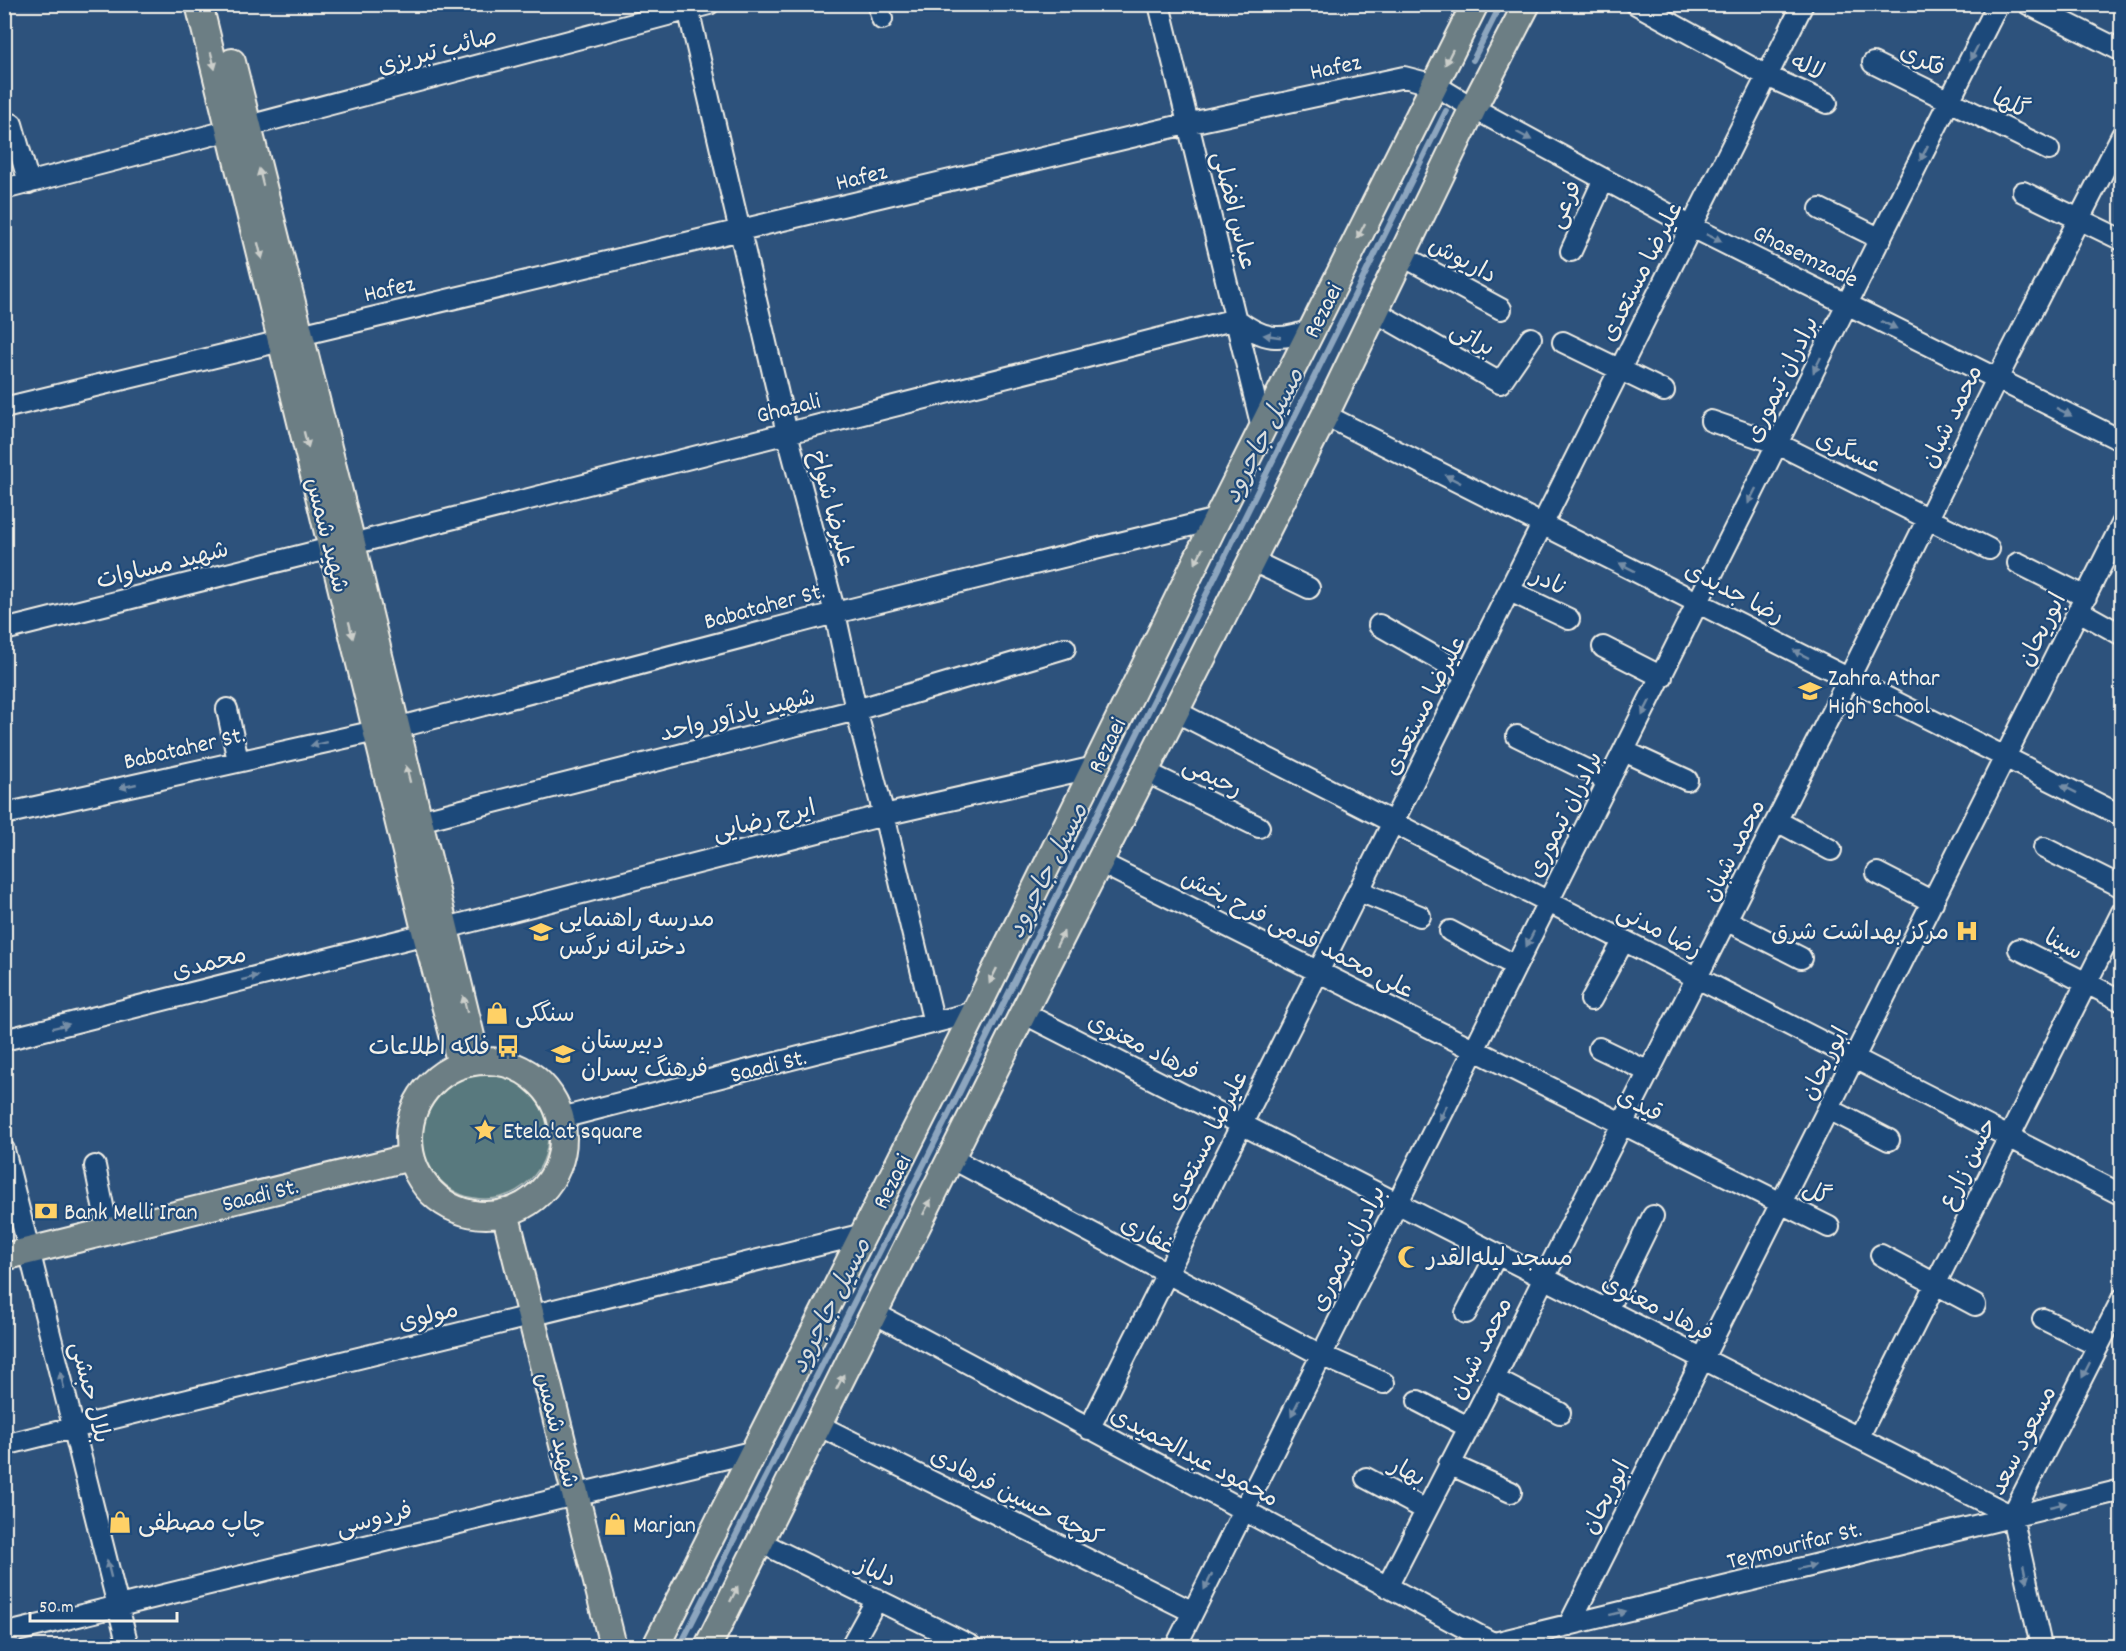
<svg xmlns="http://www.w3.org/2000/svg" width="2126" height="1651" font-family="Dekko,'Playpen Sans Arabic',sans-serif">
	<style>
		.green { fill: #59797e; stroke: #a6b5b3; stroke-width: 1.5 }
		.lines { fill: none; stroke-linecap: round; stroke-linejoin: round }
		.stream { stroke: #8da6bf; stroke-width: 6 }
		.minor-casing { stroke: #f4f1e8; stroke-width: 24 }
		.major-casing { stroke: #f4f1e8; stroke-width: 30 }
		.minor { stroke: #1f4a7a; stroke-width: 20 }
		.major { stroke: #6c7e84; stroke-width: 26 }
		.oneway { fill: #748da6 }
		.oneway2 { fill: #cbceca }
		.labels { text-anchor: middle; stroke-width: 4.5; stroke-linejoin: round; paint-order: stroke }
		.street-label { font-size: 24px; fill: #f4f1e8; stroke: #1f4a7a }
		.poi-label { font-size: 24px; fill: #f4f1e8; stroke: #1f4a7a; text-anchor: start }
		.water-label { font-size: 26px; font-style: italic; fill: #dadede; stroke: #1f4a7a }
	</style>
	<rect width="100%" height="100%" fill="#2d527c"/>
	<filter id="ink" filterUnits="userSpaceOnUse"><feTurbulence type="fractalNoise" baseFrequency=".0167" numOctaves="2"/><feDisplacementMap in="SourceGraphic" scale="12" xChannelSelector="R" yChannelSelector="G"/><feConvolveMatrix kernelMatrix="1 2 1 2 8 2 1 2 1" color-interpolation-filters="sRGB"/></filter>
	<g filter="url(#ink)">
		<path class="green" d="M422 1136a63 63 0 1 1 126 0a63 63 0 1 1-126 0Z"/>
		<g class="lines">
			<path class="stream" d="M1473 60 1501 4
				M680 1646 927 1158 1446 111"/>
			<g class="minor-casing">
				<path id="minor" d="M687 4 787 433 835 613 856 710 884 815 934 1023
					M878 4 882 19
					M1159 4 1262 428
					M1636 4 1767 76 1827 103
					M2028 4 2122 51
					M1873 63 2049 150
					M12 124 29 183
					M248 126 709 4
					M4 189 231 130
					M2023 192 2122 240
					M1820 209 1881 239
					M1571 251 1604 179
					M1401 255 1501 309
					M1374 311 1500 383 1531 338
					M300 335 1186 124 1404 77 1435 85 1473 108 1692 227 2122 441
					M1563 342 1664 391
					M4 408 281 341
					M1325 415 2122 816
					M1711 421 1778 444 1989 549
					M352 544 1236 319C1263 340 1280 342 1312 329
					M1251 560 1309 588
					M2018 563 2086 597
					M1510 591 1569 619
					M2079 611 2122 635
					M1379 625 1467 675
					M4 630 331 548
					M1603 647 1662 677
					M227 709 238 761
					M1175 711 2122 1195
					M396 728 835 613 1217 519
					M1517 736 1609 781
					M1624 751 1687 780
					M1144 771 1259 827
					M4 814 376 731
					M419 821 856 710 1065 648
					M1777 821 1831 850
					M2044 848 2122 887
					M1099 862 1829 1227
					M1877 873 1933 902
					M1359 891 1420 916
					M1726 920 1801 958
					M446 928 884 815 1095 767
					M1450 931 1516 966
					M2019 949 2122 1001
					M1591 1000 1624 940
					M1023 1013 2012 1516
					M4 1040 426 934
					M1599 1048 1649 1072
					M1829 1109 1889 1140
					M561 1118 975 1012
					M4 1150 128 1646
					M951 1158 1321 1355 1384 1383
					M95 1166 108 1231
					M1881 1255 1975 1305
					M1607 1310 1653 1216
					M874 1313 1493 1643
					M1466 1313 1497 1254
					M2043 1319 2098 1346
					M1494 1379 1560 1413
					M1418 1401 1468 1427
					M818 1425 1193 1612
					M1089 1429 1803 4
					M1858 1438 2122 912
					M4 1445 864 1234
					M1449 1464 1511 1492
					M1366 1478 1426 1510
					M760 1542 971 1646
					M1387 1587 1494 1379 1544 1278 1849 678 1997 379 2122 135
					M1569 1625 2122 524
					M4 1634 755 1451
					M851 1646 877 1599
					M1176 1646 1847 304 1998 4
					M1482 1646 2122 1490
					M2041 1646 2012 1516 2122 1299"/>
			</g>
			<g class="major-casing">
				<path id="major" d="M199 4 426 934 461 1064
					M232 62 352 544 477 1061
					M409 1138a77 77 0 1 1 154 0a77 77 0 1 1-154 0Z
					M505 1212 613 1646
					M4 1257 411 1157
					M656 1646 975 1012 1217 519 1475 4
					M708 1646 1023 1013 1325 415 1473 108 1527 4"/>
			</g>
			<use href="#minor" class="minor"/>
			<use href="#major" class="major"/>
		</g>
		<defs><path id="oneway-solid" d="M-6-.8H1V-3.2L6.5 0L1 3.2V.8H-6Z" transform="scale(1.5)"/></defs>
		<g class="oneway">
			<use href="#oneway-solid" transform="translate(1974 53) rotate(117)"/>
			<use href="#oneway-solid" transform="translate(1524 136) rotate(28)"/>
			<use href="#oneway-solid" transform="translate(1924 153) rotate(117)"/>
			<use href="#oneway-solid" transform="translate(1714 238) rotate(26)"/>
			<use href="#oneway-solid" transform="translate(1889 325) rotate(26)"/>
			<use href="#oneway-solid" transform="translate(1272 336) rotate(-172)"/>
			<use href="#oneway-solid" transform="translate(1817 365) rotate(116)"/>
			<use href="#oneway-solid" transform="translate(2064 412) rotate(27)"/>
			<use href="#oneway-solid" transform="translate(1453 479) rotate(-153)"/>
			<use href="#oneway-solid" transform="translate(1752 496) rotate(117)"/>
			<use href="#oneway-solid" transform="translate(1627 567) rotate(-153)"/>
			<use href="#oneway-solid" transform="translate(1801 654) rotate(-153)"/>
			<use href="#oneway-solid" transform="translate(1646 708) rotate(117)"/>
			<use href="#oneway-solid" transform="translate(319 744) rotate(168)"/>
			<use href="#oneway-solid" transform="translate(128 786) rotate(167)"/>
			<use href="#oneway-solid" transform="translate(2069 789) rotate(-153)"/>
			<use href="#oneway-solid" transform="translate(1530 939) rotate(117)"/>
			<use href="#oneway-solid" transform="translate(250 978) rotate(-14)"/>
			<use href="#oneway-solid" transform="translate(61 1026) rotate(-14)"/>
			<use href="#oneway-solid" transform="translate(1443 1113) rotate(117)"/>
			<use href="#oneway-solid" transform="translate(2086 1370) rotate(117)"/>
			<use href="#oneway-solid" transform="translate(62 1380) rotate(-104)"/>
			<use href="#oneway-solid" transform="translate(1295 1408) rotate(117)"/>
			<use href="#oneway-solid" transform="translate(2058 1505) rotate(-14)"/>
			<use href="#oneway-solid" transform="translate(1807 1567) rotate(-14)"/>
			<use href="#oneway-solid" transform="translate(109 1569) rotate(-104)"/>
			<use href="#oneway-solid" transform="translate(2025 1574) rotate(78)"/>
			<use href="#oneway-solid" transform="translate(1208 1582) rotate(117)"/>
			<use href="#oneway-solid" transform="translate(1618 1613) rotate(-14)"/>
		</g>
		<g class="oneway2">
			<use href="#oneway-solid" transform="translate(1449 57) rotate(116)"/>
			<use href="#oneway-solid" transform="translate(213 61) rotate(76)"/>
			<use href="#oneway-solid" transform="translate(261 177) rotate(-104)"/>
			<use href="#oneway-solid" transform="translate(1361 231) rotate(117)"/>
			<use href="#oneway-solid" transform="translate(260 251) rotate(76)"/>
			<use href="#oneway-solid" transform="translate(306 440) rotate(76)"/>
			<use href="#oneway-solid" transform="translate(1199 556) rotate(116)"/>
			<use href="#oneway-solid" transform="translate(351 630) rotate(76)"/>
			<use href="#oneway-solid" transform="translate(408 774) rotate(-104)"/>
			<use href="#oneway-solid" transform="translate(1060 939) rotate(-63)"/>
			<use href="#oneway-solid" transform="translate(993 976) rotate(116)"/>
			<use href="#oneway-solid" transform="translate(465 1004) rotate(-104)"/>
			<use href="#oneway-solid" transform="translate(927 1207) rotate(-64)"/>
			<use href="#oneway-solid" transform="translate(840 1382) rotate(-64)"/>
			<use href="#oneway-solid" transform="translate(734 1594) rotate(-64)"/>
		</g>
	</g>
	<defs>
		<g id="school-bare" transform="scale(1.8)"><path d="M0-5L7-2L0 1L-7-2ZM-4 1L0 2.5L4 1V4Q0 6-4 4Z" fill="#ffd166" stroke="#1f4a7a" stroke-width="2.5" paint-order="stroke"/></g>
		<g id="hospital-bare" transform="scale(1.8)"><path d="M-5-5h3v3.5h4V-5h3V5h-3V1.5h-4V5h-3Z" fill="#ffd166" stroke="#1f4a7a" stroke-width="2.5" paint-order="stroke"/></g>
		<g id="shop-bare" transform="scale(1.8)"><path d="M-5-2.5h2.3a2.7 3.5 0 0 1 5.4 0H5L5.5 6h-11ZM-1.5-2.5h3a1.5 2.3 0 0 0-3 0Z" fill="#ffd166" stroke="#1f4a7a" stroke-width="2.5" paint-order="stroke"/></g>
		<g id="bus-bare" transform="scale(1.8)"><path d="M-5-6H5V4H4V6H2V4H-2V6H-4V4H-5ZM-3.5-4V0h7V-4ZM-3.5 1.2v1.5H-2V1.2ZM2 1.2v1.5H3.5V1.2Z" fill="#ffd166" stroke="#1f4a7a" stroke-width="2.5" paint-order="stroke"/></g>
		<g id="sight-bare" transform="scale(1.8)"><path d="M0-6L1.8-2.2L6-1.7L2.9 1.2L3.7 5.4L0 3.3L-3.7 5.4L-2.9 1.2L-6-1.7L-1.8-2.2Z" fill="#ffd166" stroke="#1f4a7a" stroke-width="2.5" paint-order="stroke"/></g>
		<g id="bank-bare" transform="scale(1.8)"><path d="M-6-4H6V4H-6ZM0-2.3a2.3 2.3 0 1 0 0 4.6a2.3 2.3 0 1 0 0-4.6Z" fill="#ffd166" stroke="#1f4a7a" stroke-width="2.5" paint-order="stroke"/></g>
		<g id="mosque-bare" transform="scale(1.8)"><path d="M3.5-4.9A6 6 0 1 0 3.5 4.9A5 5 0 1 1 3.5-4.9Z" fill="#ffd166" stroke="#1f4a7a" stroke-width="2.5" paint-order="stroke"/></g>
	</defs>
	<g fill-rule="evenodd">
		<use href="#school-bare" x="1810" y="691"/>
		<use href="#hospital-bare" x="1967" y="931"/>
		<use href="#school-bare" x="541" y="932"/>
		<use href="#shop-bare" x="497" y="1013"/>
		<use href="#bus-bare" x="508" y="1046"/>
		<use href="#school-bare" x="563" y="1054"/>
		<use href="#sight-bare" x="485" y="1130"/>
		<use href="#bank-bare" x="46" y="1211"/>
		<use href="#mosque-bare" x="1409" y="1257"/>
		<use href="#shop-bare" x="120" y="1522"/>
		<use href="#shop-bare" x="615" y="1524"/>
	</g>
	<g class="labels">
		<g class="street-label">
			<text transform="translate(437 50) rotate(-15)" y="8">صائب تبریزی</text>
			<text transform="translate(1923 59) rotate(27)" y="8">فکری</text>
			<text transform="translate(1335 66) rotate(-12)" y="8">Hafez</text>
			<text transform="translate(1808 66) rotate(25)" y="8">لاله</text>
			<text transform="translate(2011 103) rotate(26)" y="8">گلها</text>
			<text transform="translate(861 176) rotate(-14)" y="8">Hafez</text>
			<text transform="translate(1564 204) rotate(-65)" y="8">فرعی</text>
			<text transform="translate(1235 210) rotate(76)" y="8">عباس افضلی</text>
			<text transform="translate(1806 255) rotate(26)" y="8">Ghasemzade</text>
			<text transform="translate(1463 259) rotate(28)" y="8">داریوش</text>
			<text transform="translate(1641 271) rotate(-63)" y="8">علیرضا مستعدی</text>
			<text transform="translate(389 288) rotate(-13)" y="8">Hafez</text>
			<text transform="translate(1322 310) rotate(-63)" y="8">Rezaei</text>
			<text transform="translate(1473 338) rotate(29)" y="8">براتی</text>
			<text transform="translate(1781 379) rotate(-64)" y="8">برادران تیموری</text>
			<text transform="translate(788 407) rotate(-14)" y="8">Ghazali</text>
			<text transform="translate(1951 416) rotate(-64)" y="8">محمد شبان</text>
			<text transform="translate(1849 451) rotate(26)" y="8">عسگری</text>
			<text transform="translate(833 508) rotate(75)" y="8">علیرضا شواخ</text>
			<text transform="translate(328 535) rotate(76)" y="8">شهید شمس</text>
			<text transform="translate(162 564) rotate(-14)" y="8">شهید مساوات</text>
			<text transform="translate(1550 581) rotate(25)" y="8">نادر</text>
			<text transform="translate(1735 592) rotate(27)" y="8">رضا جدیدی</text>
			<text transform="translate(764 605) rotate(-15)" y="8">Babataher St.</text>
			<text transform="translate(2041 629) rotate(-63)" y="8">ابوریحان</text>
			<text transform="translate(1424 705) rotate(-63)" y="8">علیرضا مستعدی</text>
			<text transform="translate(737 714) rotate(-14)" y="8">شهید یادآور واحد</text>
			<text transform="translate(1106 745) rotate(-64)" y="8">Rezaei</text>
			<text transform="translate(184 747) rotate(-13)" y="8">Babataher St.</text>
			<text transform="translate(1213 776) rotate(26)" y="8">رحیمی</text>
			<text transform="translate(1564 814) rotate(-63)" y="8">برادران تیموری</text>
			<text transform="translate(764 819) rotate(-14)" y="8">ایرج رضایی</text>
			<text transform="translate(1733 850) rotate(-63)" y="8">محمد شبان</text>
			<text transform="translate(1660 930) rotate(27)" y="8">رضا مدنی</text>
			<text transform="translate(1298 933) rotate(27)" y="8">علی محمد قدمی فرح بخش</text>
			<text transform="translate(2064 944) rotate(28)" y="8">سینا</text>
			<text transform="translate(209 962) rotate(-14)" y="8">محمدی</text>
			<text transform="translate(1144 1046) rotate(27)" y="8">فرهاد معنوی</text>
			<text transform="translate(1824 1063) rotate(-63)" y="8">ابوریحان</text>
			<text transform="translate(768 1065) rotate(-14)" y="8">Saadi St.</text>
			<text transform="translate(1640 1104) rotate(27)" y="8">قیدی</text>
			<text transform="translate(1206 1140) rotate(-63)" y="8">علیرضا مستعدی</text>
			<text transform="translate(1967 1163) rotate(-63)" y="8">حسن زارع</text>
			<text transform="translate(891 1181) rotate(-63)" y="8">Rezaei</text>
			<text transform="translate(1817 1192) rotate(27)" y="8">گل</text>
			<text transform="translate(260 1194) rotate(-14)" y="8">Saadi St.</text>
			<text transform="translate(1148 1234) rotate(28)" y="8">غفاری</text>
			<text transform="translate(1347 1248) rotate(-63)" y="8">برادران تیموری</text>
			<text transform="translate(1658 1307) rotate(27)" y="8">فرهاد معنوی</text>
			<text transform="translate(428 1315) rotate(-14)" y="8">مولوی</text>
			<text transform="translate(1480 1348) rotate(-63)" y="8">محمد شبان</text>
			<text transform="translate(91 1392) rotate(76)" y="8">بلال حبشی</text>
			<text transform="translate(558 1430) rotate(76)" y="8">شهید شمس</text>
			<text transform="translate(2022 1440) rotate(-63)" y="8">مسعود سعد</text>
			<text transform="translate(1195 1456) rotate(28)" y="8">محمود عبدالحمیدی</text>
			<text transform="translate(1408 1471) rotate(28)" y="8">بهار</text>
			<text transform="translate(1017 1496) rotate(27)" y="8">کوچه حسین فرهادی</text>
			<text transform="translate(1605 1497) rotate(-63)" y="8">ابوریحان</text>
			<text transform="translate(374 1518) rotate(-14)" y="8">فردوسی</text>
			<text transform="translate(1794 1544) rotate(-14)" y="8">Teymourifar St.</text>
			<text transform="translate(877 1571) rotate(26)" y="8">دلباز</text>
		</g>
		<g class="poi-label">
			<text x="1828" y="685">Zahra Athar<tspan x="1828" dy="28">High School</tspan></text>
			<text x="559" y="926">مدرسه راهنمایی<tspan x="559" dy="28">دخترانه نرگس</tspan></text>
			<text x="1949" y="939" text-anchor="end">مرکز بهداشت شرق</text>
			<text x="515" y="1021">سنگکی</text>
			<text x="581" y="1048">دبیرستان<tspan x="581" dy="28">فرهنگ پسران</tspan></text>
			<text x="490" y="1054" text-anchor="end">فلکه اطلاعات</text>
			<text x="503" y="1138">Etela'at square</text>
			<text x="64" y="1219">Bank Melli Iran</text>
			<text x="1427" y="1265">مسجد لیله‌القدر</text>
			<text x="138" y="1530">چاپ مصطفی</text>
			<text x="633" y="1532">Marjan</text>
		</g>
		<g class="water-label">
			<text transform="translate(1262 435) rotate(-63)" y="9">مسیل جاجرود</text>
			<text transform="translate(1046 870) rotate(-63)" y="9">مسیل جاجرود</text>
			<text transform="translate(829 1305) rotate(-63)" y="9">مسیل جاجرود</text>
		</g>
	</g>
	<rect width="2126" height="1651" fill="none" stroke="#1f4a7a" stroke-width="24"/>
	<rect x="12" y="12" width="2102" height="1627" fill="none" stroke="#f4f1e8" stroke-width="2" filter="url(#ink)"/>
	<path d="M30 1612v9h147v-9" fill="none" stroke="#f4f1e8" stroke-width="3"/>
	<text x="39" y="1612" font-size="18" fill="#f4f1e8" stroke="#1f4a7a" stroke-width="4.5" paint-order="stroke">50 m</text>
</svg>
